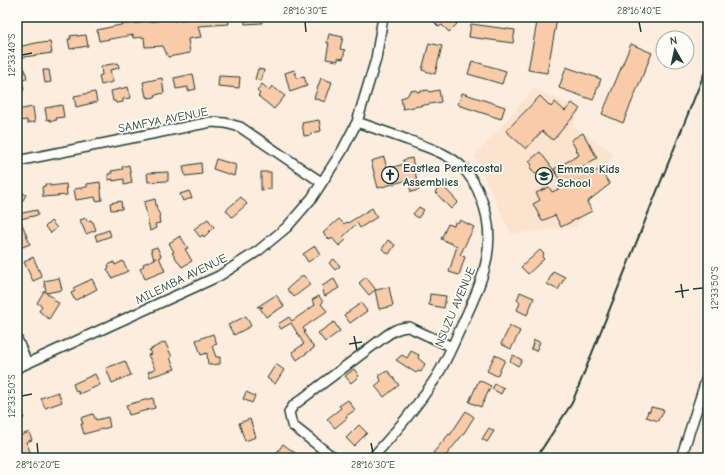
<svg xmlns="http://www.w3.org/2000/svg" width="725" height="475" font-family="'Comic Neue',sans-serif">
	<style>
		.built { fill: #fbe3ce }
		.building { fill: #f9cba8; stroke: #1f3d34 }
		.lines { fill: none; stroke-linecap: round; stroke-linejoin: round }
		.minor-casing { stroke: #1f3d34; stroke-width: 12 }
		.minor { stroke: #fdfcf7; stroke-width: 9 }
		.rail { stroke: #1f3d34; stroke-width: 2 }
		.ticks { fill: none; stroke: #1f3d34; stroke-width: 1.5 }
		.labels { text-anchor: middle; stroke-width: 3.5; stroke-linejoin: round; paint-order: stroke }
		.street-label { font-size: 12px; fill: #1f3d34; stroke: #fdfcf7 }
		.poi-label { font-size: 12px; font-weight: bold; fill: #1f3d34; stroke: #fdfcf7; text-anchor: start }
		.neatline { fill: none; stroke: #1f3d34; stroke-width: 1.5 }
		.ticks-label { font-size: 10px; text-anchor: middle; fill: #1f3d34 }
	</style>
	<rect width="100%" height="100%" fill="#fceddf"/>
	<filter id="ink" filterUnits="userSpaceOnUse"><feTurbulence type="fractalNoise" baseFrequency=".025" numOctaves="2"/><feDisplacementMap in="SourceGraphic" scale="8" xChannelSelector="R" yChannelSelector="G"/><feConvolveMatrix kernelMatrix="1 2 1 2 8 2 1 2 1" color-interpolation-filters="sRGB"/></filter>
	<g filter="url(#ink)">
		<path class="built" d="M534 89 580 109 573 126 613 153 593 197 576 227 511 234 475 156Z"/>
		<path class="building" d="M187 17H228L229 24 198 26 201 37 188 39 190 53 168 57 163 46 145 47 144 37 133 38V35L99 41 97 30 125 24 141 23 140 18H148V22L173 19 174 21 187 19Z
			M244 17H262V23L245 24Z
			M437 17H450L457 24 449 32 442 25 439 27 433 21Z
			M538 17 557 19 547 73 528 70Z
			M471 24 515 30 513 43 469 37Z
			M329 34 343 37 340 49 345 50 343 59 338 58V61L326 59 329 43H327Z
			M77 35V36L86 35 88 46 70 49 68 39H71L70 36Z
			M41 42V43L50 42 52 53 17 58V47Z
			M429 43 442 46 435 74 422 70Z
			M631 44 652 53 623 123 602 114Z
			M472 61 506 71 502 84 468 74Z
			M118 63 119 68 110 70 113 82 101 85 99 76 102 75 101 66Z
			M566 67 601 79 593 100 559 88Z
			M17 69H20V70L25 69 27 79 22 80 24 90 17 91Z
			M258 69 264 70 261 81 255 79Z
			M43 70H49L51 82 45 83Z
			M294 70 297 78 304 76 307 86 290 92 285 73Z
			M193 74 196 89 188 91V87L176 89 174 78Z
			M219 76 240 77 239 88 218 86Z
			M162 78 164 93 155 95 156 97 148 98V96L146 97 143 82Z
			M321 78 332 82 325 102 314 98Z
			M262 84 269 90 272 86 285 96 274 109 258 96 260 94 257 91Z
			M128 87 131 98 123 99V102L116 103 115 101H113L111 91Z
			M417 90V92L428 90 430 92 439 90 441 102 403 109 401 98 407 96 410 91Z
			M95 92 97 102 76 107 74 96Z
			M462 93 505 107 501 119 458 105Z
			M540 96 551 107 555 102 565 111 572 103 580 109 553 140 542 131 526 149 506 131Z
			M62 105 64 117 56 118 57 120 50 121V119L47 120 45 108Z
			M33 107 35 122 27 123V120L17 121V110Z
			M319 120 321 131 311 133V135L304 136 302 123Z
			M583 133 597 158 583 166 590 176 599 169 610 184 587 202 592 211 561 227 555 215 542 221 533 204 540 200 536 193 549 187 552 192 563 187 554 169 579 155 571 140Z
			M540 152 556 173 545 182 537 173 535 174 530 167 532 165 529 161Z
			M384 157 387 169 404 164 403 160 412 158 419 190 411 192 408 180 378 188 371 161Z
			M216 159 236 165 234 176 213 169Z
			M201 163 202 174 185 176 183 166Z
			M129 165 132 183 124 185V179L113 181V179L109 180 108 174 112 173 111 171 123 169 122 167Z
			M168 172V181L148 182 147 173Z
			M261 172H271V189L261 190Z
			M100 182 102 200 96 201 95 197 76 200 74 189 87 187V184Z
			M45 184H50V186L66 184 67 195 43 197 42 187 45 186Z
			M442 185 458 202 451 209 435 192Z
			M17 189 26 195 17 210Z
			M189 191 192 198 183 201 180 194Z
			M241 197 247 204 232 217 226 210Z
			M155 199 157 210 160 215 159 217 160 223 155 224 156 228 150 231 144 202Z
			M121 201 122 209 111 210 110 203Z
			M419 207 424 210 418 218 413 214Z
			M372 208 377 217 360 228 357 223 343 237 346 240 339 246 332 238 330 240 323 233 339 219 344 224 347 222 348 223Z
			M37 210 38 215 20 219 30 244 20 248 17 240V212L18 214Z
			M86 218 87 221 91 220 92 222H93L96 230 86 234 80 220Z
			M208 219 214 227 204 237 203 235 200 237 194 229Z
			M460 220 474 227 460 255 465 257 459 275 449 272 457 246 441 239 448 224 454 226 455 222 458 223Z
			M51 221 57 228 51 233 45 227Z
			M109 230 111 236 97 241 95 235Z
			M180 236 188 248 185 249 192 261 182 267 172 253 174 252 169 243Z
			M388 240 395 245 389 254 382 249Z
			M315 246 320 254 308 262 303 254Z
			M157 247 161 256 159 257 165 271 145 279 140 268 144 266 143 264 157 258 154 259 151 249Z
			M540 250 544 254 542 257 544 259 528 274 521 267Z
			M33 257 42 277 33 281 24 262Z
			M334 259 340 266 335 270 329 263Z
			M123 261 128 271 112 278 107 269 109 268 108 265 114 262 115 265Z
			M553 271 565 277 558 290 547 284Z
			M303 275 311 284 294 297 287 289Z
			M366 277 376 290 389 287 393 306 379 309 375 290 369 295 359 283Z
			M59 278 62 290 46 293 54 298 53 300 59 303 49 319 39 311 42 306 37 303 44 291 46 292 44 281Z
			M92 279 97 289 76 300 75 298 74 299 71 293 75 291 73 288Z
			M334 279 339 288 325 296 322 291 324 289 322 286Z
			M520 292 534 298 527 315 517 310 520 303 517 300Z
			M430 294 446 296 444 308 429 305Z
			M276 295 284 306 266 317 260 308 263 307H257Z
			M319 296 323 302 321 304 327 311 303 328 305 332 304 333 314 348 297 360 292 352 304 344 291 323 281 329 278 324 289 317 292 321 315 305 312 300Z
			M361 303 367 311 350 323 344 315Z
			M246 316 251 326 234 335 228 325Z
			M334 322 340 331 325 342 318 333Z
			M510 326 520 331 511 349 501 344Z
			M213 334 217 344 212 346 216 357H220V364L208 365 207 353 201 355 196 340Z
			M534 340 540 342 536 351 531 349Z
			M165 342 172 357 170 358 175 369 150 377 148 372 155 369 148 355 151 354 149 350Z
			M411 351 419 355 418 358 425 364 421 372 418 371 416 373 396 360 402 355 407 358Z
			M495 355 505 360 497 376 487 371Z
			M513 355 522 360 518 366 510 361Z
			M125 361 131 375 112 383 106 368Z
			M276 364 284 370 275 384 267 378Z
			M354 369 359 376 351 383 345 376Z
			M388 371 399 385 384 397 375 386 381 381 379 375Z
			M95 374 100 385 79 394 78 391 76 392 73 384Z
			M479 380 491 386 481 407 469 402Z
			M495 384 504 388 501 394 492 389Z
			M58 392 62 402 45 408 41 398Z
			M246 392 255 396 252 403 243 399Z
			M153 398 155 408 129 415 126 405Z
			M348 400 355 410 346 416 347 418 335 428 327 419 341 408 339 406Z
			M17 403 24 418 17 421Z
			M651 407 664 410 661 417H659L658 421 646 417 648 411 650 412Z
			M466 411 474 417 464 433 444 458H440L433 453 449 434 450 435Z
			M93 414 96 420 108 417 110 427 84 434 81 424H83L81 418Z
			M250 419 256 437 245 441 239 423Z
			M359 425 367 433 354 446 346 438Z
			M489 428 494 431 487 442 482 439Z
			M29 432 32 440 26 442 33 458H23L17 442V437Z
			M283 444 302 458H280L275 455Z"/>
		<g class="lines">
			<g class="minor-casing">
				<path id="minor" d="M357 122C374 128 391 134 408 140 426 147 448 153 462 167 471 176 477 187 481 198 500 244 481 284 462 325 453 344 445 365 433 382 415 409 394 434 372 458
					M17 161 211 122 225 123 240 127 321 182
					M17 339 27 363
					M17 368 219 276 258 251 287 227 312 198 342 151 357 122 376 59 383 17
					M334 458 292 425 289 412 294 405 383 338C391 332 398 327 409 327L452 347
					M681 458 708 374"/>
			</g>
			<use href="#minor" class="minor"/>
			<path class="rail" d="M536 458 572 403 708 64"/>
		</g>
	</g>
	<path class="ticks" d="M305 22 306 32M639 22 641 32M22 55 32 53M681 284 683 298M693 289 703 288M675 292 689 290M354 336 357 350M349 344 362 342M22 396 32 394M37 443 38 453M371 443 373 453"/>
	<defs>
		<g id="church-ring" transform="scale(0.9)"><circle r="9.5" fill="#fdfcf7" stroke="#1f3d34" stroke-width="1.5"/><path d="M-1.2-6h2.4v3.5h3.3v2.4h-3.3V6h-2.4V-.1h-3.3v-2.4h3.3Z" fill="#1f3d34"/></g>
		<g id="school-ring" transform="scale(0.9)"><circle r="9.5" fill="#fdfcf7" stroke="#1f3d34" stroke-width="1.5"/><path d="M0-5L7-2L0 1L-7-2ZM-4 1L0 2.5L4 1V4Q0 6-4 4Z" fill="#1f3d34"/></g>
	</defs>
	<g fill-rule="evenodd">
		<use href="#church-ring" x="390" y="175"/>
		<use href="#school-ring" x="544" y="176"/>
	</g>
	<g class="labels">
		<g class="street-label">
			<text transform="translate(163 120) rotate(-11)" y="4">SAMFYA AVENUE</text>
			<text transform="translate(181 279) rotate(-26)" y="4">MILEMBA AVENUE</text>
			<text transform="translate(455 307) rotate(-67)" y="4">NSUZU AVENUE</text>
		</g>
		<g class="poi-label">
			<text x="403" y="172">Eastlea Pentecostal<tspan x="403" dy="14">Assemblies</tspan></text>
			<text x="557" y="173">Emmas Kids<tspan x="557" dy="14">School</tspan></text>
		</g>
	</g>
	<rect width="725" height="475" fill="none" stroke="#fdfcf7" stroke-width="44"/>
	<g transform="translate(675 50) rotate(351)"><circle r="19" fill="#fdfcf7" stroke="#a4b0a9"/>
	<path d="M0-3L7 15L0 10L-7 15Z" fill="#1f3d34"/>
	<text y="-6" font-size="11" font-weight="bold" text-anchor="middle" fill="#1f3d34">N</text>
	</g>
	<rect x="22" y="22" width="681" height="431" class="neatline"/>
	<g class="ticks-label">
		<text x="305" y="14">28°16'30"E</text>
		<text x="639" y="14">28°16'40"E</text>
		<text transform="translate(11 55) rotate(-90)" y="4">12°33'40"S</text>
		<text transform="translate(714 288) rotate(-90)" y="4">12°33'50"S</text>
		<text transform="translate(11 396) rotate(-90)" y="4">12°33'50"S</text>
		<text x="38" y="468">28°16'20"E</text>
		<text x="373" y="468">28°16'30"E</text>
	</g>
</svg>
